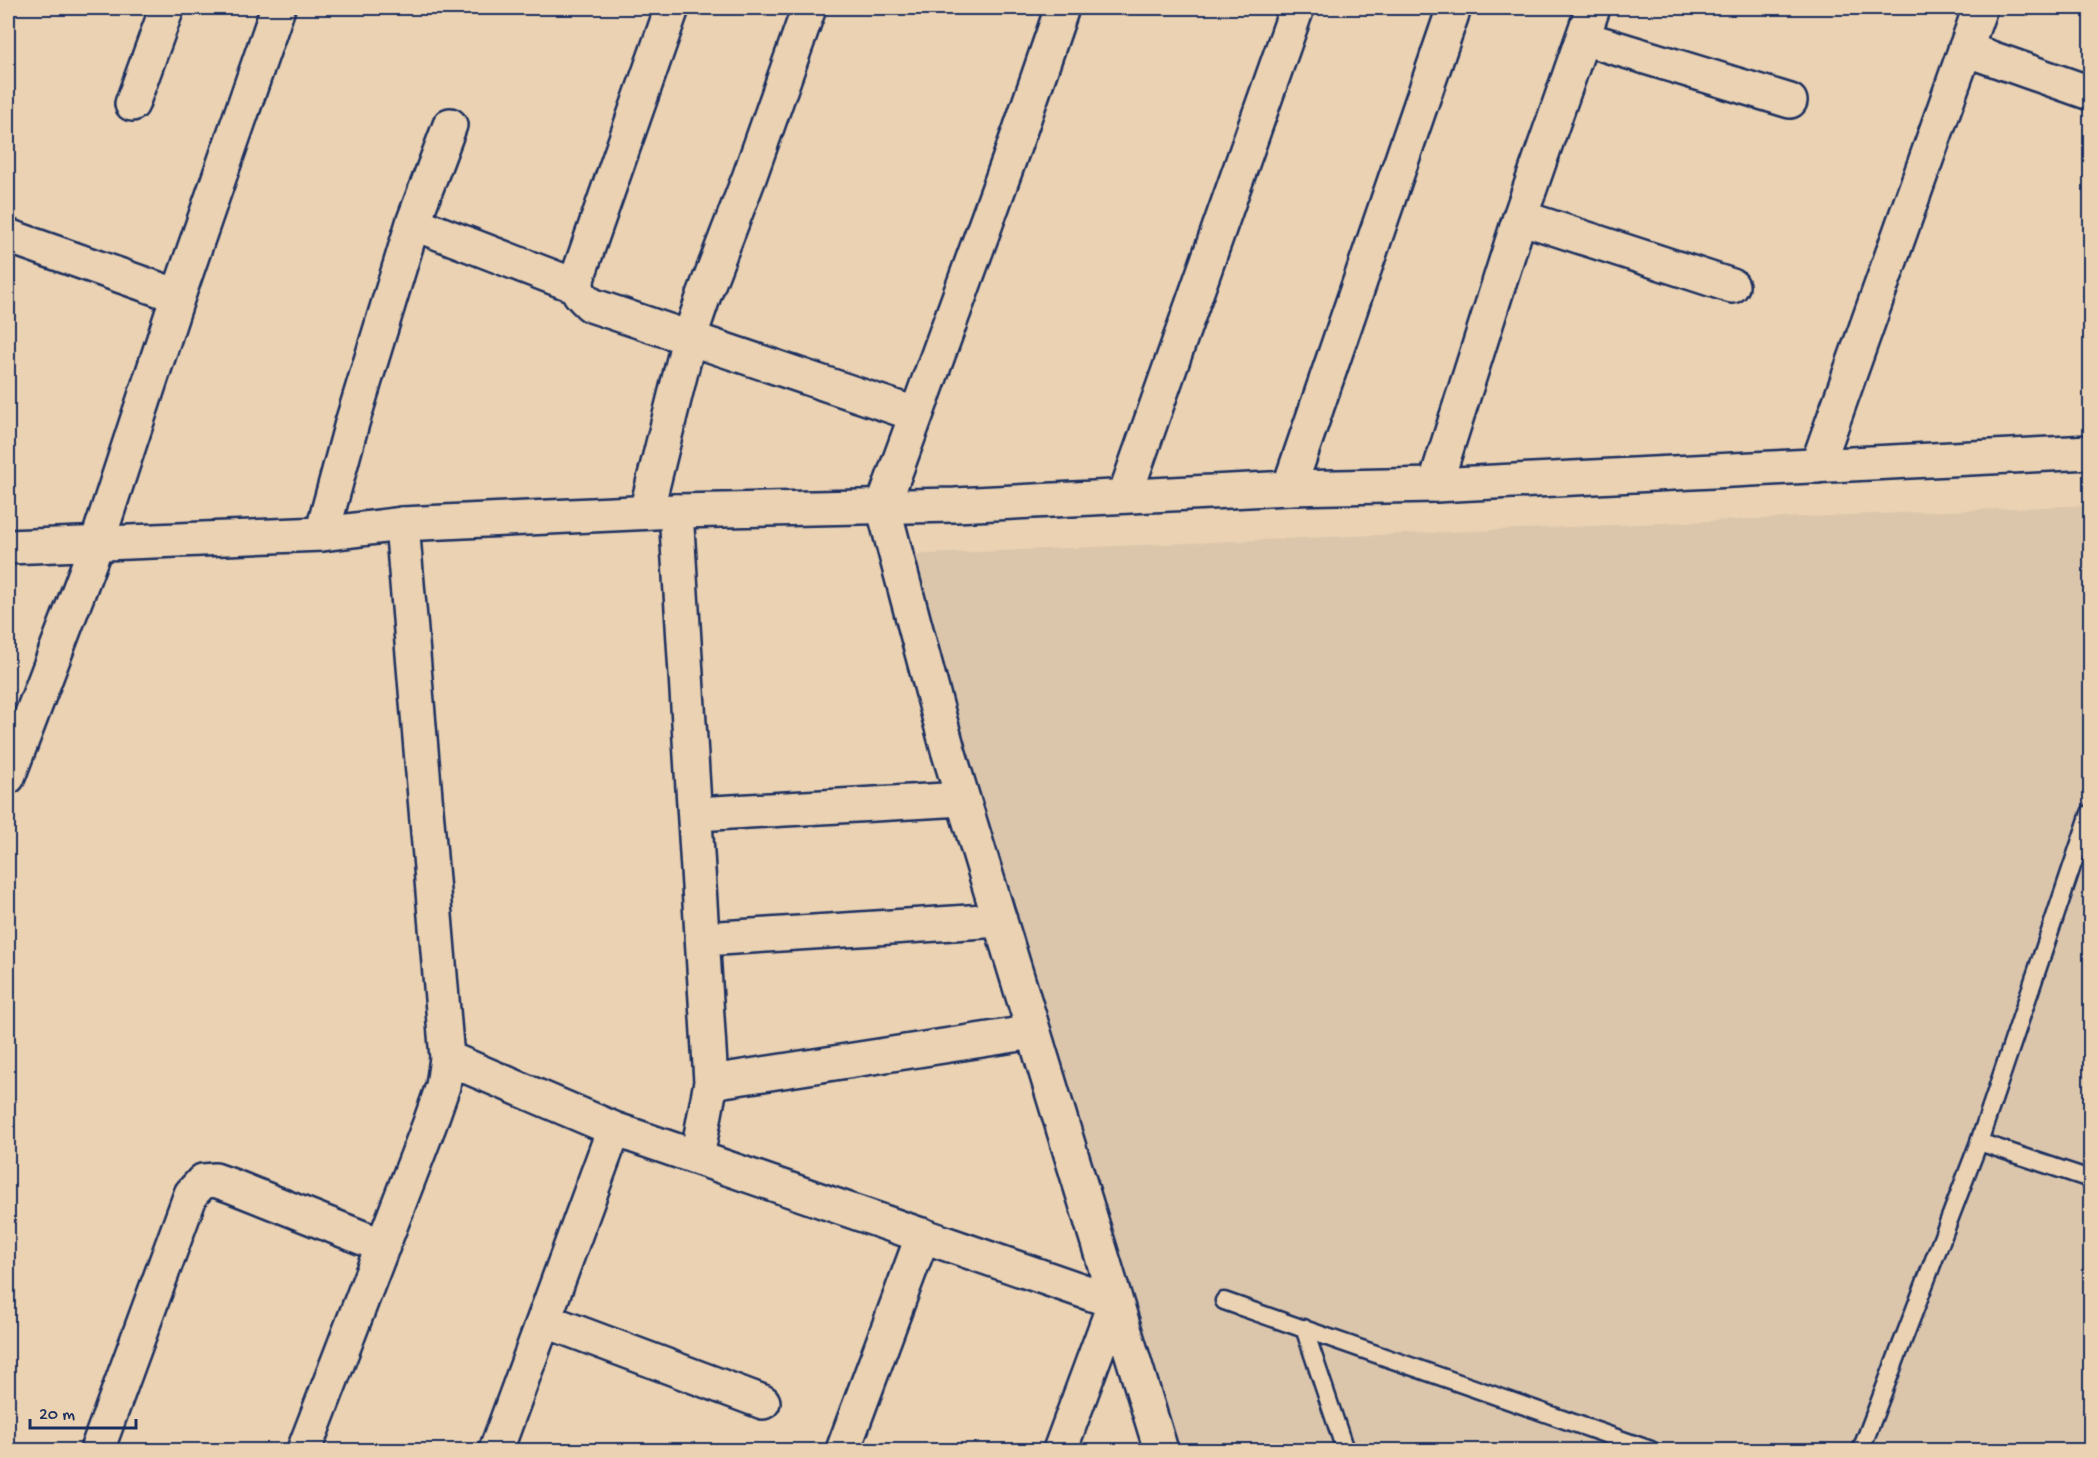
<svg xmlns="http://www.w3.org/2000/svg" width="2098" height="1458" font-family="'Gochi Hand',sans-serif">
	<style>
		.built { fill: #dbc6ac }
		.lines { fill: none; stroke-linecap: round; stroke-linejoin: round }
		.lane-casing { stroke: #1b2f5e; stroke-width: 21 }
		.street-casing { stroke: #1b2f5e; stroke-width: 38 }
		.secondary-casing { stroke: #1b2f5e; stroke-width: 38 }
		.lane { stroke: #ead2b2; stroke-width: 16 }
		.street { stroke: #ead2b2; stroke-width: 33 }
		.secondary { stroke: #ead2b2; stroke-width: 33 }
	</style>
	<rect width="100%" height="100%" fill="#ead2b2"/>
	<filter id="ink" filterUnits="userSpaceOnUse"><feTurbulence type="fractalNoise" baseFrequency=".0167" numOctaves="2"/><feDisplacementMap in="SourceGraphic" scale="12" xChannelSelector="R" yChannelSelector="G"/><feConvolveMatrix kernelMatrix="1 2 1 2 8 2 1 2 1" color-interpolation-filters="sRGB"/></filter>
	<g filter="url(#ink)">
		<path class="built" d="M2090 505V1450H1175L904 555Z"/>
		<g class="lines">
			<g class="lane-casing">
				<path id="lane" d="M1979 1142 2090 1179
					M1224 1301 1651 1450
					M1304 1328 1345 1450
					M1861 1450 1979 1142 2090 813"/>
			</g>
			<g class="street-casing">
				<path id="street" d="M672 8 578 276C575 292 580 295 591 305L915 414
					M1062 8 1020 130 883 506 948 750 1161 1450
					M1583 38 1790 101
					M1965 49 2090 93
					M132 104 167 8
					M1520 217 1732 286
					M413 223 576 286
					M8 236 178 296
					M1817 466 1980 8
					M1435 485 1520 217 1593 8
					M1289 488 1454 8
					M1125 495 1297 8
					M676 511 711 1082 697 1157
					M646 512 689 339 704 295 749 178 809 8
					M322 534 352 423 413 223 450 125
					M8 777 97 543 178 296 278 8
					M696 814 963 799
					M704 939 1000 920
					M447 1058 614 1129 1115 1302 1060 1450
					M711 1082 1034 1032
					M544 1320 763 1402
					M97 1450 191 1194 203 1181 215 1180 232 1186 383 1246
					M304 1450 430 1123 443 1086 447 1058 402 524
					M496 1450 614 1129
					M843 1450 923 1235"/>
			</g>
			<g class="secondary-casing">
				<path id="secondary" d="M8 547 322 534 402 524 676 511 955 505 1289 488 1435 485 2090 452"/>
			</g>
			<use href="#lane" class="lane"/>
			<use href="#street" class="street"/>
			<use href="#secondary" class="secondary"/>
		</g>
	</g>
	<rect width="2098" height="1458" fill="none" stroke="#ead2b2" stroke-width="30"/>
	<rect x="15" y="15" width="2068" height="1428" fill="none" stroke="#1b2f5e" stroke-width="2" filter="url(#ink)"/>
	<path d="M30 1419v9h106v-9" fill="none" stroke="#1b2f5e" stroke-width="3"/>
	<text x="39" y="1419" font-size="18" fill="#1b2f5e" stroke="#ead2b2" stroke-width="4.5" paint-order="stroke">20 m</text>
</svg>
